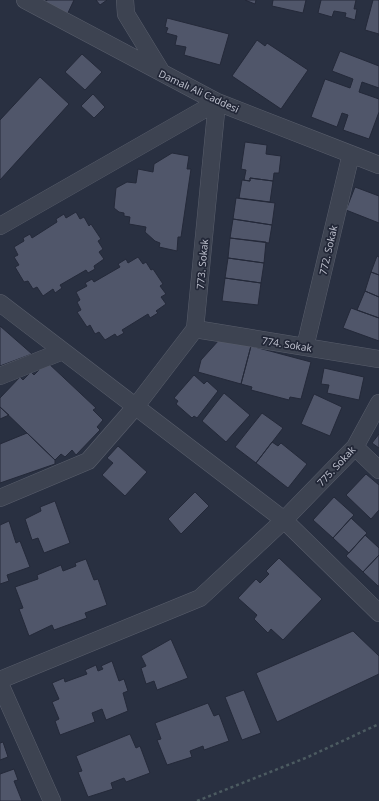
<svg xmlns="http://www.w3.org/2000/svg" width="379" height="801" font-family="'Noto Sans',sans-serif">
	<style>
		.building { fill: #50566a; stroke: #242939 }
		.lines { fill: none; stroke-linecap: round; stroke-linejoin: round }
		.street-casing { stroke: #595e6c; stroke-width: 18 }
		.path { stroke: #4c5b61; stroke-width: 2.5; stroke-dasharray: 3 3; stroke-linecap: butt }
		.street { stroke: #3d4351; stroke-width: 17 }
		.labels { text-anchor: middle; stroke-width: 3.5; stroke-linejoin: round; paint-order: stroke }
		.street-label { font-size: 10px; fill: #bbbecb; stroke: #222737 }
	</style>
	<rect width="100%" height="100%" fill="#293041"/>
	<path class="building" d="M47 0H74L67 15 44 5Z
		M96 0H107L100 5Z
		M245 0H256L255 4Z
		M273 0H306L303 13 272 6Z
		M321 0H356L354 9H357L355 20 345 17 346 13 334 11 332 17 318 13Z
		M373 0H379V36V34L365 30Z
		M167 18 229 34 220 65 184 55 186 47 175 45 177 36 166 33 168 28 165 27Z
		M257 40 265 46 267 43 308 70 281 109 232 76Z
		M340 51 379 66V88L362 82 359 92 379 99V112L369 139 343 130 348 115 342 113 337 127 311 117 325 79 350 88 353 79 332 71Z
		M82 54 102 72 85 90 65 72Z
		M40 77 69 104 0 180V120Z
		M93 94 105 107 94 118 81 106Z
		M245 142 267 145 266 154 281 156 279 173H274L273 181 250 178V181L244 180 246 170 241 169Z
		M172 153 189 156 187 169H191L181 237H178L177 251 159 247 160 243 155 241 145 232 146 227 129 224 130 217 124 216V213L119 212 114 208 116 188 127 182 136 183 138 169 153 172 154 164Z
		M250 178 273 181 270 202 239 198 242 180 250 181Z
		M355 187 379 196V223L346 210Z
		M236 198 275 203 272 225 233 219Z
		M76 212 80 219 84 217 89 226 91 224 101 239 98 241 103 249 99 252 104 259 94 266 95 269 88 273 86 270 60 285 62 288 55 293 53 289 43 296 37 287 33 289 28 281 24 282 15 267 19 265 14 257 18 255 14 247 24 241 23 238 30 234 32 238 57 222 56 219 64 214 66 218Z
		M233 219 272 225 269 243 230 238Z
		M230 238 266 242 264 263 228 258Z
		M377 256 379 257V275L371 272Z
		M138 257 143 264 146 262 151 270 153 269 163 284 160 286 166 294 161 297 166 304 156 311 158 313 150 318 148 314 122 330 124 333 117 337 115 334 105 340 99 332 95 334 90 325 87 327 77 312 81 310 77 302 80 300 76 292 87 286 85 283 92 279 94 282 120 267 118 264 126 259 128 263Z
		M228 258 264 263 261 283 225 278Z
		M371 272 379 275V297L365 291Z
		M225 278 261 283 258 305 222 301Z
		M365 291 379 297V318L357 310Z
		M351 308 379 318V341L343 328Z
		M0 326 32 354 0 366Z
		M219 340 251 346 241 384 198 372 201 360Z
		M251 346 311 362 301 399 290 397 289 400 251 390 252 387 241 384Z
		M47 362 96 408 93 410 103 420 97 427 100 430 76 455 72 450 65 457 61 454 55 460 0 407V398L20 377 23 380 31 372 34 375Z
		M324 368 364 377 359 400 327 393 329 385 321 384Z
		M194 375 204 384 207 381 218 391 197 418 194 416 192 418 176 404 178 401 174 398Z
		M224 393 250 415 226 442 202 421Z
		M314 394 342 407 330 436 301 424Z
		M0 407 9 415 0 419Z
		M262 413 283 428 256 463 235 447Z
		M27 433 55 460V464L0 483V444Z
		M379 434V448L372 443Z
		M272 442 278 446 281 443 307 464 288 488 256 463Z
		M118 446 147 472 125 496 102 475 113 463 107 458Z
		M366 474 379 485V510L371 519 346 495Z
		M195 492 209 506 181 534 168 519Z
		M334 497 354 515 333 538 313 520Z
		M55 501 70 543 44 553 38 538 32 540 25 519 41 511 40 507Z
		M351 518 367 533 349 553 333 538Z
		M9 521 16 543 20 541 30 567 7 575 9 581 0 584V525Z
		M365 535 379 548V555L363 572 346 556Z
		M379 555V586H378L363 572Z
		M279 558 322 599 283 640 271 629 268 633 254 619 257 615 238 598 256 579 260 583 269 574 266 571Z
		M86 559 94 580 98 579 107 605 85 613 87 618 54 630 52 625 29 636 19 609 23 608 15 587 38 579 37 575 61 565 63 571 76 566 75 563Z
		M353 631 379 656V674L277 722 256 673Z
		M171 639 188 678 157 690 154 681 146 684 141 668 146 666 141 656Z
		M112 661 119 681 124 679 128 691 123 693 128 711 106 720 102 709 92 713 95 722 60 735 55 721 59 719 52 702 59 699 52 683 64 678 65 682 87 674 85 670 96 665 98 671 103 669 101 666Z
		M244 690 261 733 242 740 225 697Z
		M208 703 214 716 219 714 229 741 204 750 203 746 190 751 192 757 167 765 157 740 161 739 155 723Z
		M130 734 136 748 140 746 150 773 126 782 124 778 111 783 113 789 88 797 78 772 82 771 76 756Z
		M3 742 8 757 0 760V743Z
		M14 769 18 780 14 781 22 801H0V774Z"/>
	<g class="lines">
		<g class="street-casing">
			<path id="street" d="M25 0 217 102 379 165
				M125 0 126 14 162 73
				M0 226 217 102
				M0 303 284 520 379 613
				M195 329 379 359
				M305 347 351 154
				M0 376 63 351
				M355 447 379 470
				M0 498 88 461 136 406 195 329 217 102
				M0 680 200 598 284 520 355 447 379 403
				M0 684 52 801"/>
		</g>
		<path class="path" d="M197 801 308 757 379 724"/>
		<use href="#street" class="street"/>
	</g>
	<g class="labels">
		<g class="street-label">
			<text transform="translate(199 91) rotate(25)" y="4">Damalı Ali Caddesi</text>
			<text transform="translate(328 250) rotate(-77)" y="4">772. Sokak</text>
			<text transform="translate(202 264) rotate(-85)" y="4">773. Sokak</text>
			<text transform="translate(287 344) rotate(9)" y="4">774. Sokak</text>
			<text transform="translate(336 466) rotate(-47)" y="4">775. Sokak</text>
		</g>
	</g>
</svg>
